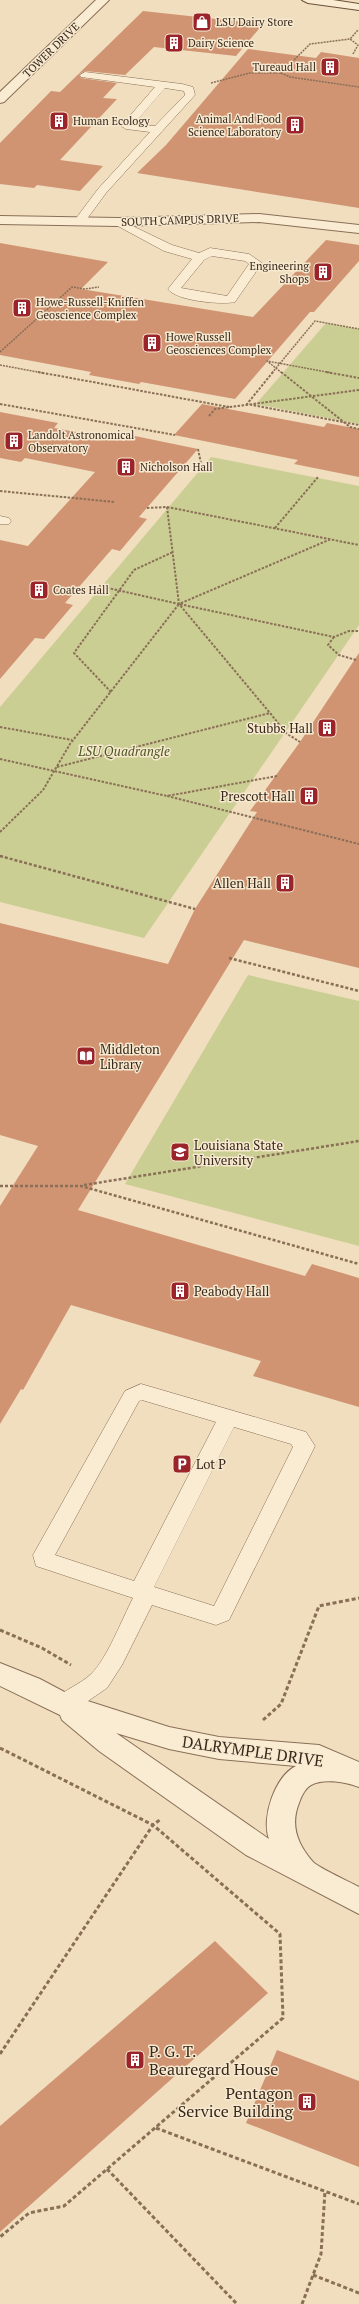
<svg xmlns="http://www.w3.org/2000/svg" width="359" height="2304" font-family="'PT Serif',serif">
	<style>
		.green { fill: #cbce93 }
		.building { fill: #d09473 }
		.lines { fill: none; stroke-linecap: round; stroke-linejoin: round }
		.lane-casing { stroke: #8a6f57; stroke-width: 1 }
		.street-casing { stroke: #8a6f57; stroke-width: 2 }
		.secondary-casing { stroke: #6b503a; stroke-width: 2 }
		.path-far3 { stroke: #8a6f57; stroke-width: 1.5; stroke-dasharray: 2 1; stroke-linecap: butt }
		.path-far2 { stroke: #8a6f57; stroke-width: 2; stroke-dasharray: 2.5 1.5; stroke-linecap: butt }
		.path-far1 { stroke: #8a6f57; stroke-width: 2.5; stroke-dasharray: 3 2; stroke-linecap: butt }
		.path { stroke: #8a6f57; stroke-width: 3; stroke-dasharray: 4 2.5; stroke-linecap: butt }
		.lane { fill: #faecd3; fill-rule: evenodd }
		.street { fill: #faecd3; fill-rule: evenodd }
		.secondary { fill: #faecd3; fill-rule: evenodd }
		.labels { text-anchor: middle; stroke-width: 3; stroke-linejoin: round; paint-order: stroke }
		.far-poi-label { font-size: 11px; fill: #38281c; stroke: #f7e9cf; text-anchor: start }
		.far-street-label { font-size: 11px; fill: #38281c; stroke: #f7e9cf }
		.poi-label { font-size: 13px; fill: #38281c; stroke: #f7e9cf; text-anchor: start }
		.park-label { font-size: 13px; font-style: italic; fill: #4c5621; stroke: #f7e9cf }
		.near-street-label { font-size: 16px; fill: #38281c; stroke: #f7e9cf }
		.near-poi-label { font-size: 16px; fill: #38281c; stroke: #f7e9cf; text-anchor: start }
	</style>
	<rect width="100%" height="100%" fill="#f0debf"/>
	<path class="green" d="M326 323 359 329V424L256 404Z
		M211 457 359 486V625L144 938 0 902V707Z
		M248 975 359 1001V1246L125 1184Z"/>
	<path class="building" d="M143 11 263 24 236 56 154 47 125 75 85 71 79 74 81 78 117 83 103 98 117 99 60 160 103 166 80 191 37 185 34 188 0 184V143L51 91 60 92Z
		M248 49 316 58 321 52 359 58V208L137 173 166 145Z
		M326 240 359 245V261L314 312H310L235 399 141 382 139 384 89 375 91 372 0 355V243L108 262 81 289 253 317Z
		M202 404 324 427 327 423 359 429V477L294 464 298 460 174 435Z
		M0 412 58 423 54 428 125 441 130 435 198 449 139 517 147 519 120 551 112 549 65 603 73 605 44 639 35 638 0 679V540L28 546 95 472 25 458 21 462 0 458Z
		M359 653V968L244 940 78 1210 305 1276 312 1264 359 1278V1407L253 1376 261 1361 71 1305 23 1390 21 1389 0 1424V1206L38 1146 0 1135V923L168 964 195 909 257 812 250 811 300 742Z
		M215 1941 268 1993 0 2232V2126Z
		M277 2050 359 2081V2167L246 2123Z"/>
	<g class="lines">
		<g class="lane-casing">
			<path id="lane" d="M85 72 182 84 193 87 195 95 106 193 84 223 80 224 74 221 98 189 150 132 126 129 121 126 155 87 81 77 80 75ZM165 88 184 91 185 95 155 126 134 124Z
				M118 219 172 245 199 253 210 248 249 254 262 263 235 302C222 305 176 301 168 289L192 259 164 251 114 224 112 222 114 220ZM212 256 245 261 249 264 227 296 181 288 204 260Z
				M0 516 9 518 11 521 9 524H0Z
				M141 1384 306 1432 315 1446 229 1620 216 1625 152 1605 122 1665 107 1688 72 1712 64 1715 56 1712 52 1705C60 1690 79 1686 91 1674 107 1659 122 1619 133 1598L36 1566 33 1555 125 1391ZM142 1400 216 1422 134 1581 55 1555 139 1401ZM234 1427 291 1444 293 1447 214 1606 154 1587Z"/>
		</g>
		<g class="street-casing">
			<path id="street" d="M96 0H109L4 102 0 103V92Z
				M259 214 359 225V233L259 222 118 226 0 224V216L118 218Z
				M0 1663 40 1679 72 1696 169 1727 219 1737 319 1745 359 1762V1787C346 1782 324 1778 311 1785 305 1788 301 1797 299 1803 290 1825 297 1844 313 1862 319 1868 350 1882 359 1887V1914L246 1855 99 1751 62 1720 60 1715 0 1686ZM116 1733 169 1749 219 1759 296 1766C275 1776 261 1818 269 1839Z"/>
		</g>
		<g class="secondary-casing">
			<path id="secondary" d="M302 0H333L359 4V10L308 3Z"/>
		</g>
		<path class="path-far3" d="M353 54 358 45 350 39 358 30
			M281 73 290 77 359 87
			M211 83 250 73H281L310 44 350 39
			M0 352 72 287 85 289 99 287
			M0 365 43 373
			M272 373 315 321 359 329
			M282 373 267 361 332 373"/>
		<path class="path-far2" d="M38 372 229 407
			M273 372 247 404 359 425
			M281 372 350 427 359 429
			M326 372 359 378
			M0 404 175 435
			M209 416 215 409 359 390
			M198 449 202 468
			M0 491 115 502
			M167 507 179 604 270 713
			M147 508 167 507 359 545
			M275 528 318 477
			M99 586 179 604 331 539
			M334 637 328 645 339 655 356 660
			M111 692 74 653 134 570 173 552
			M0 727 72 740
			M0 759 167 796
			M57 767 270 713 286 733 300 742
			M277 776 167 796 359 844
			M0 832 43 790 70 744 179 604 334 637 349 631H359
			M0 856 4 857"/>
		<path class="path-far1" d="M0 856 195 909
			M229 958 359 991
			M84 1185 359 1141
			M0 1186H81L359 1264"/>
		<path class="path" d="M0 1630 42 1648 71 1665
			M263 1720 281 1704 319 1606 359 1598
			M0 1748 153 1825 280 1934 283 2018 64 2206 29 2213 0 2237
			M0 2054 153 1825 161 1819
			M156 2128 359 2204
			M107 2169 237 2304
			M313 2275 359 2293
			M302 2304 321 2254 325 2191"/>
		<use href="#lane" class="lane"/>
		<use href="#street" class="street"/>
		<use href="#secondary" class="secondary"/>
	</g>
	<defs>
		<g id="shop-square" transform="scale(1)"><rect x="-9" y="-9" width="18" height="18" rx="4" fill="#9b242b" stroke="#f7e9cf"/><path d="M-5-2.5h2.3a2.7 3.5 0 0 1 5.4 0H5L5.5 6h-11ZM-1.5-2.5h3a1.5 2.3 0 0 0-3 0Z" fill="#fff"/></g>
		<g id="building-square" transform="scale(1)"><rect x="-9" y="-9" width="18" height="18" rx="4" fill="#9b242b" stroke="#f7e9cf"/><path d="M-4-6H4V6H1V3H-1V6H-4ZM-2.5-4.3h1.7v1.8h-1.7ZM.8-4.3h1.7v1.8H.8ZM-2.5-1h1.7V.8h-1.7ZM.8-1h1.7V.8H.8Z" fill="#fff"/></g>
		<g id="library-square" transform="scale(1)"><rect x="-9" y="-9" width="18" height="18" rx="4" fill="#9b242b" stroke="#f7e9cf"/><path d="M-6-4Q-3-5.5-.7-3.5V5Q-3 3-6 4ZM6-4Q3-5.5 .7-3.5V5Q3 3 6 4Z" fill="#fff"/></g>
		<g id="university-square" transform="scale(1)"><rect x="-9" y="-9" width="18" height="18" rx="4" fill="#9b242b" stroke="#f7e9cf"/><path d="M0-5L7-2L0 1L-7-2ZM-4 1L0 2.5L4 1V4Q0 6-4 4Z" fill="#fff"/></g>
		<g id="parking-square" transform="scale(1)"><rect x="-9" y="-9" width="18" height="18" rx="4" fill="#9b242b" stroke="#f7e9cf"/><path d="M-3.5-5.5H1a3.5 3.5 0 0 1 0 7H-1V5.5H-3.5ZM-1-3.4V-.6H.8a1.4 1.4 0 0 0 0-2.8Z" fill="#fff"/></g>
	</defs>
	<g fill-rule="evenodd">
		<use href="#shop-square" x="202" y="22"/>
		<use href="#building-square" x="174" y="43"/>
		<use href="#building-square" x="330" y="67"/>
		<use href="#building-square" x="59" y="121"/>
		<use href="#building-square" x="295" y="125"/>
		<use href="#building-square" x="323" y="272"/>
		<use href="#building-square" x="22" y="308"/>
		<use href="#building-square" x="152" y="343"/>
		<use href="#building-square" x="14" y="441"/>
		<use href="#building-square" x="126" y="467"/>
		<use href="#building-square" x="39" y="590"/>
		<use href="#building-square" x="327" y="728"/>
		<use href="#building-square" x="309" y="796"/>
		<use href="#building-square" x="285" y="883"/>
		<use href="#library-square" x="86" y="1056"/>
		<use href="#university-square" x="180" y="1152"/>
		<use href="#building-square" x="180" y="1291"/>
		<use href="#parking-square" x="182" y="1464"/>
		<use href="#building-square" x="135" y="2060"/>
		<use href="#building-square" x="307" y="2102"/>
	</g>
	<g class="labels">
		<g class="far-poi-label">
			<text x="216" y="26">LSU Dairy Store</text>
			<text x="188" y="47">Dairy Science</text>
			<text x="316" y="71" text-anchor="end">Tureaud Hall</text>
			<text x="281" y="123" text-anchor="end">Animal And Food<tspan x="281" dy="13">Science Laboratory</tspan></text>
			<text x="73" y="125">Human Ecology</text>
			<text x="309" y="270" text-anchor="end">Engineering<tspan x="309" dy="13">Shops</tspan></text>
			<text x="36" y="306">Howe-Russell-Kniffen<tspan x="36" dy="13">Geoscience Complex</tspan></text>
			<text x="166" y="341">Howe Russell<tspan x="166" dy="13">Geosciences Complex</tspan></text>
			<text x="28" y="439">Landolt Astronomical<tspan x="28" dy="13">Observatory</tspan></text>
			<text x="140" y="471">Nicholson Hall</text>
			<text x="53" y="594">Coates Hall</text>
		</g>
		<g class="far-street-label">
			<text transform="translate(51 50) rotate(-44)" y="4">TOWER DRIVE</text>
			<text transform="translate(180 220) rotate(-2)" y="4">SOUTH CAMPUS DRIVE</text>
		</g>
		<g class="poi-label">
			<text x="313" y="733" text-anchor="end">Stubbs Hall</text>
			<text x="295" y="801" text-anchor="end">Prescott Hall</text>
			<text x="271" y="888" text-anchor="end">Allen Hall</text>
			<text x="100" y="1054">Middleton<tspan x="100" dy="15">Library</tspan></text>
			<text x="194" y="1150">Louisiana State<tspan x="194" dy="15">University</tspan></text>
			<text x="194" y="1296">Peabody Hall</text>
			<text x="196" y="1469">Lot P</text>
		</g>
		<g class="park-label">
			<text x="124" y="756">LSU Quadrangle</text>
		</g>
		<g class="near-street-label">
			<text transform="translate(253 1751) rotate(8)" y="6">DALRYMPLE DRIVE</text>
		</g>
		<g class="near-poi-label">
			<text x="149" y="2057">P. G. T.<tspan x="149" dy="18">Beauregard House</tspan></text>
			<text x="293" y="2099" text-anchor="end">Pentagon<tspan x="293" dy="18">Service Building</tspan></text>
		</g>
	</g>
</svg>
